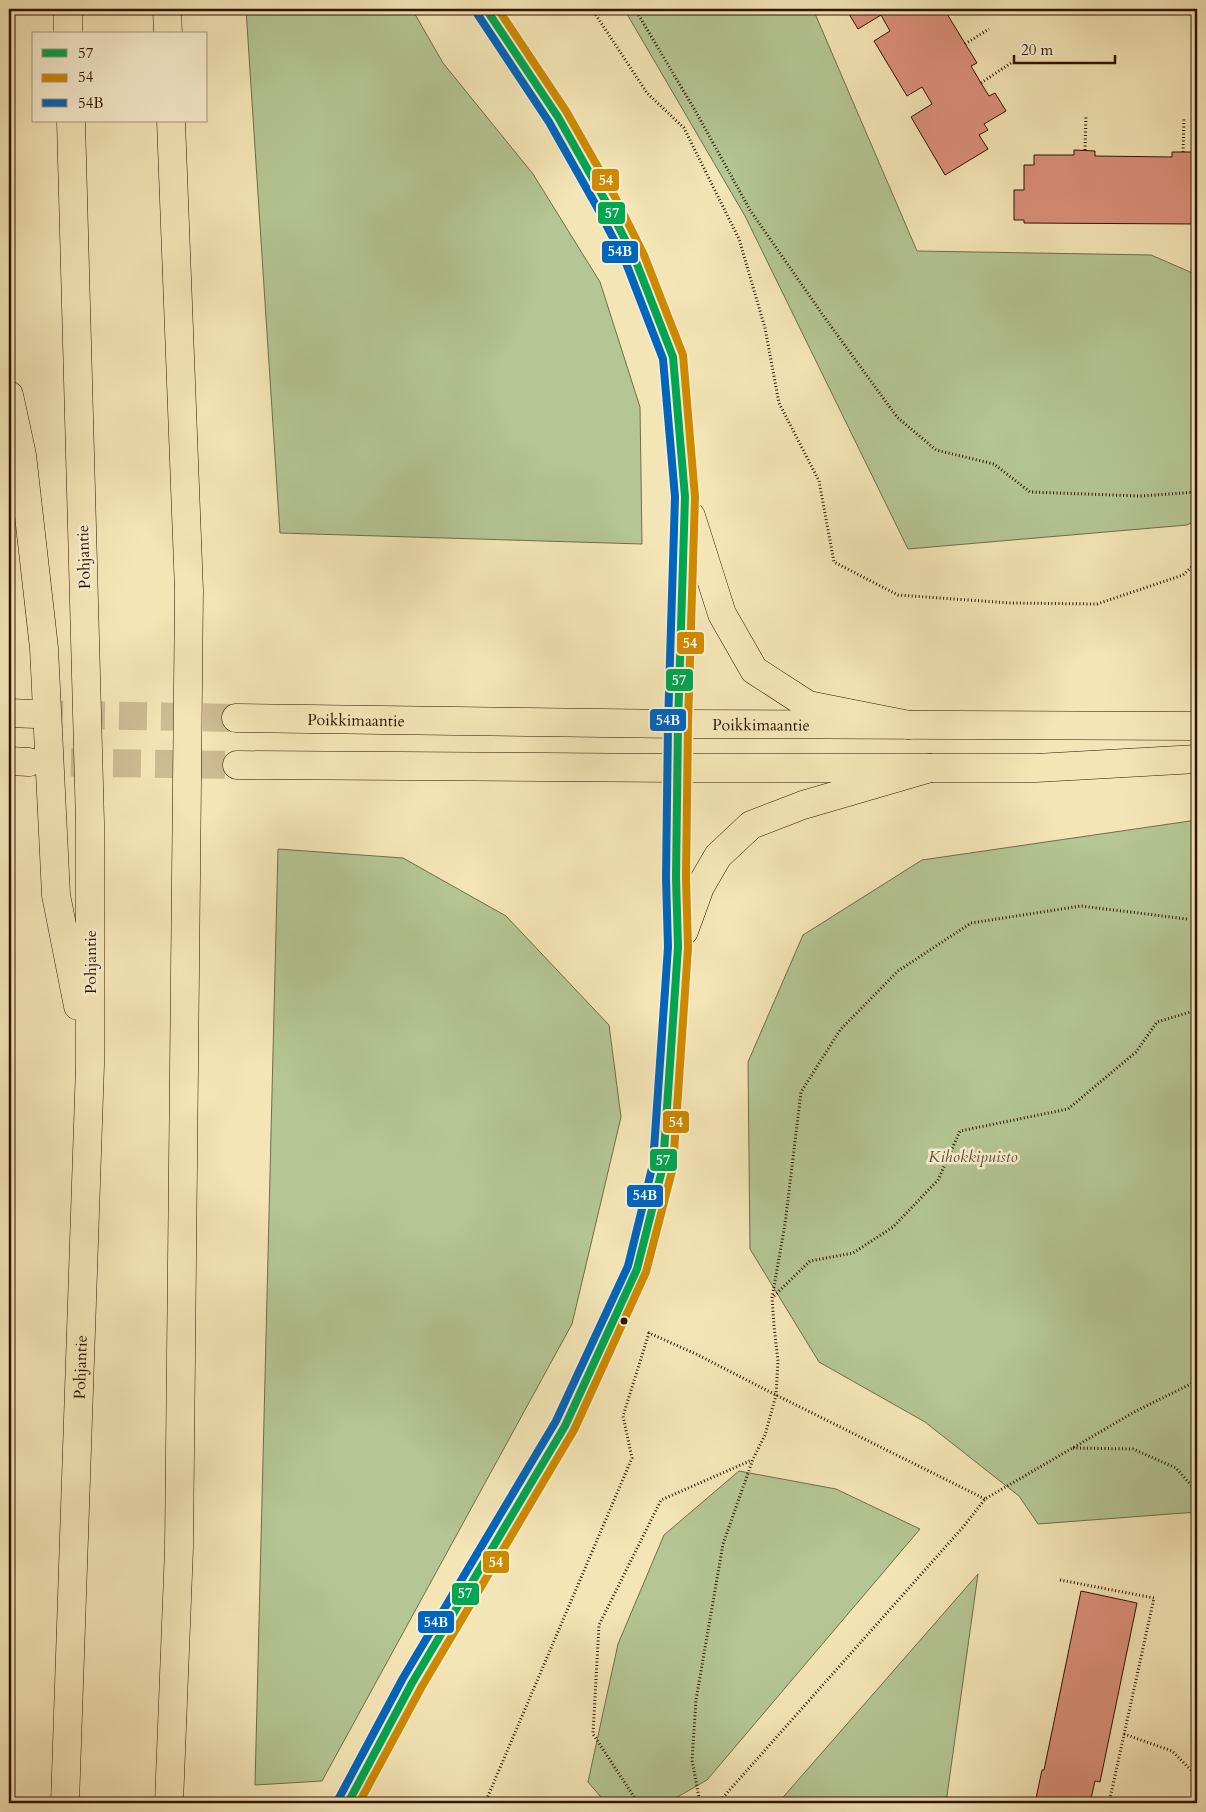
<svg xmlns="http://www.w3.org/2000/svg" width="1206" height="1812" font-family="Cardo,serif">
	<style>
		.green { fill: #b4c693; stroke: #726c4a }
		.building { fill: #db907a; stroke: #2f1300 }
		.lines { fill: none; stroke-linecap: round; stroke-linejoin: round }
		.primary-tunnel { stroke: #cdbb92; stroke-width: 28; stroke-dasharray: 28 14; stroke-linecap: butt }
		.primary-casing { stroke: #2f1300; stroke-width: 29 }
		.motorway-casing { stroke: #2f1300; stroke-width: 29 }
		.path { stroke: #2f1300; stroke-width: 3; stroke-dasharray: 1 2.5; stroke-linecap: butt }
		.primary { stroke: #f4e5b6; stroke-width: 28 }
		.motorway { stroke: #f4e5b6; stroke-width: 28 }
		.bus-1-casing { stroke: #f8eed0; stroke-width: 11 }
		.bus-2-casing { stroke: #f8eed0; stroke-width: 11 }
		.bus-3-casing { stroke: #f8eed0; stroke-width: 11 }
		.bus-1 { stroke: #00a651; stroke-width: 8 }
		.bus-2 { stroke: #cf8900; stroke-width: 8 }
		.bus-3 { stroke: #0065bd; stroke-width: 8 }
		.bus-dot { fill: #2f1300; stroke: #f8eed0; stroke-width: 2 }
		.labels { text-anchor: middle; stroke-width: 5; stroke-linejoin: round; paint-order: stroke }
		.street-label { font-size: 16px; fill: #2f1300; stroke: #f8eed0 }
		.park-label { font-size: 16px; font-style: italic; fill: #5e5233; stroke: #f8eed0 }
		.line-badge { stroke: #f8eed0; stroke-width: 2 }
		.badge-label { font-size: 14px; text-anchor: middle; font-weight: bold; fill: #fff }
	</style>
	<rect width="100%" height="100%" fill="#f4e5b6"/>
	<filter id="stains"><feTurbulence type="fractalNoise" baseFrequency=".004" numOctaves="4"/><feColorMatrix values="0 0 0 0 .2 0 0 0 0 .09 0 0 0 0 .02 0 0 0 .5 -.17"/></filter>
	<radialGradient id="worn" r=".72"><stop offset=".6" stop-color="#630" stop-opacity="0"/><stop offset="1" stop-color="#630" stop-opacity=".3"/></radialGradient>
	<path class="green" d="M246 9H412L443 63 533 174 600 282 640 407 642 544 280 533Z
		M624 9H813L917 251 1151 255 1197 275V520L1187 525 908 549 745 216Z
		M1197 820V1512L1038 1524 1019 1496 925 1422 819 1362 750 1249 748 1062 803 935 922 860Z
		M278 849 403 858 506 916 609 1025 621 1117 572 1324 322 1781 255 1785Z
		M739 1471 836 1489 920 1529 707 1780 667 1803H606L588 1782 618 1644 664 1535Z
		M978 1574 946 1803H778Z"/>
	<path class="building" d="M846 9H944L977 63 971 66 981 83 989 96 995 93 1006 111 984 124 988 130 979 135 988 149 945 175 911 117 932 104 922 87 907 96 874 41 890 31 881 15 858 29Z
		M1074 150 1095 151V156L1172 157V152H1196V157H1197V224L1024 223V220H1014V190H1024V165H1034V155H1074Z
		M1081 1591 1137 1603 1100 1782 1095 1781 1090 1803H1035L1042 1770H1044Z"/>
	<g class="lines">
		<path class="primary-tunnel" d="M35 714 236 718
			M29 762 237 765"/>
		<g class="primary-casing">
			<g id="primary">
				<path d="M9 713 35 714"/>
				<path id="s1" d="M236 718 678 724 1197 726"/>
				<path d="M9 761 29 762"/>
				<path d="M237 765 677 768H1036L1197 759"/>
			</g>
		</g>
		<g class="motorway-casing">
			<g id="motorway">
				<path d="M68 9V34"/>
				<path d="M167 9 168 34"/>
				<path d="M9 395 22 455 44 648 56 895 78 1006"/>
				<path d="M691 516 722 614 754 670 808 705 909 725"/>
				<path d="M684 931 700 887 718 856 751 825 803 805 930 768"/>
				<path id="s2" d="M65 1803 90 1065V823L71 121"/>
				<path d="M169 1803 179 1548 189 591 171 121"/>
				<path d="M348 1803 412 1683 565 1426 637 1269 663 1166 678 947 676 878 678 724 685 497 673 357 635 259 606 202 558 117 486 9"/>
			</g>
		</g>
		<path class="path" d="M592 9 647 93 684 128 739 239 765 328 779 403 819 481 834 562 898 595 1011 603 1097 604 1183 575 1197 562
			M635 9 696 112 750 210 825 318 897 417 936 450 994 464 1030 492 1140 496 1197 492
			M965 44 989 29
			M981 83 1011 63
			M1085 150 1086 116
			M1183 152 1184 118
			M774 1296 810 1261 853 1253 893 1227 938 1180 960 1131 1068 1109 1136 1052 1157 1022 1197 1010
			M1073 1448 1133 1449 1176 1468 1197 1492
			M1060 1580 1154 1598 1109 1803
			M1124 1734 1172 1751 1197 1776
			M485 1803 632 1458 623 1416 649 1333 696 1354 776 1395 985 1499
			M638 1803 593 1734 599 1625 661 1500 752 1460
			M700 1803 692 1760 696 1700 723 1544 753 1459 765 1435 776 1395 778 1361 774 1326 772 1298 785 1224 801 1092 840 1030 898 971 971 923 1081 906 1187 919
			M718 1803 964 1526 985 1499 1136 1411 1197 1381"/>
		<use href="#primary" class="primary"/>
		<use href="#motorway" class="motorway"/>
		<g class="bus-1-casing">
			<path id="bus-1" d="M348 1803 412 1683 565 1426 637 1269 663 1166 678 947 676 878 678 724 685 497 673 357 635 259 606 202 558 117 486 9"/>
		</g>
		<g class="bus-2-casing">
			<path id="bus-2" d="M359 1803 421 1688 574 1430 646 1272 673 1167 688 948 686 878 688 724 695 497 683 355 644 255 615 197 566 111 498 9"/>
		</g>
		<g class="bus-3-casing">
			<path id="bus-3" d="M339 1798 403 1678 556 1421 628 1266 653 1164 668 947 666 878 668 724 675 497 663 359 626 263 597 207 549 122 478 15"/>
		</g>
		<use href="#bus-1" class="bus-1"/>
		<use href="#bus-2" class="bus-2"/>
		<use href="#bus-3" class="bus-3"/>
	</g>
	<circle class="bus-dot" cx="624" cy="1321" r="4.5"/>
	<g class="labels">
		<g class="street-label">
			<text transform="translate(83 557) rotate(-92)" y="6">Pohjantie</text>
			<text dy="6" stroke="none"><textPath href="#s1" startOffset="120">Poikkimaantie</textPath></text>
			<text dy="6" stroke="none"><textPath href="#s1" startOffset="525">Poikkimaantie</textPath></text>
			<text transform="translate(90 962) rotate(-90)" y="6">Pohjantie</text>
			<text dy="6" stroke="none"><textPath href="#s2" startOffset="436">Pohjantie</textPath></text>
		</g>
		<g class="park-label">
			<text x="973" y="1162">Kihokkipuisto</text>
		</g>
	</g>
	<g class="line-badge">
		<rect x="591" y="168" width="29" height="24" rx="5" fill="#cf8900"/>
		<rect x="597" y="201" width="29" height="24" rx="5" fill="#00a651"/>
		<rect x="601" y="240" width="38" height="24" rx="5" fill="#0065bd"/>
		<rect x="676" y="631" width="29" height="24" rx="5" fill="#cf8900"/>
		<rect x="665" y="668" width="29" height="24" rx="5" fill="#00a651"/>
		<rect x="649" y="708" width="38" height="24" rx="5" fill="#0065bd"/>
		<rect x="662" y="1110" width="28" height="24" rx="5" fill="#cf8900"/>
		<rect x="649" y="1148" width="29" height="24" rx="5" fill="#00a651"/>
		<rect x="626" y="1184" width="38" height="24" rx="5" fill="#0065bd"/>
		<rect x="482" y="1550" width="28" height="24" rx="5" fill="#cf8900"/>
		<rect x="451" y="1582" width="29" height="24" rx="5" fill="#00a651"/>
		<rect x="417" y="1610" width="38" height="24" rx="5" fill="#0065bd"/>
	</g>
	<g class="badge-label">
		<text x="606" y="185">54</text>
		<text x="612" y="218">57</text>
		<text x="620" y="256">54B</text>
		<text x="690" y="648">54</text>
		<text x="679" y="685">57</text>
		<text x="668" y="725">54B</text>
		<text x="676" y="1127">54</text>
		<text x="663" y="1165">57</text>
		<text x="645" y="1200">54B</text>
		<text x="496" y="1567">54</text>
		<text x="465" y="1598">57</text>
		<text x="436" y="1627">54B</text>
	</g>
	<rect width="1206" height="1812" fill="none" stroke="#f4e5b6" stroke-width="30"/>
	<rect x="10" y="10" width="1186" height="1792" fill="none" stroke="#2f1300" stroke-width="2.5"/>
	<rect x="15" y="15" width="1176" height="1782" fill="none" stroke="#2f1300"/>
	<rect x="32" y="32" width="175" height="90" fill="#f8eed0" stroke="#a8967d"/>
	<rect x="42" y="49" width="25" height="8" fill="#00a651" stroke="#a8967d"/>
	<text x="78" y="58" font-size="15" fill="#2f1300">57</text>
	<rect x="42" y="74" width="25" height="8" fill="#cf8900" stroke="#a8967d"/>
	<text x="78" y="82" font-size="15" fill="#2f1300">54</text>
	<rect x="42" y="99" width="25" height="8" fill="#0065bd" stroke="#a8967d"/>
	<text x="78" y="108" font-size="15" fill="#2f1300">54B</text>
	<path d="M1014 55v8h101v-8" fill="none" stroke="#2f1300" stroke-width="2.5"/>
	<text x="1021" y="55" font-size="15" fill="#2f1300" stroke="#f8eed0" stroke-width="4" paint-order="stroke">20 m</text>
	<rect width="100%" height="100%" filter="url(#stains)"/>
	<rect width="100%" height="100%" fill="url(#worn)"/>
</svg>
